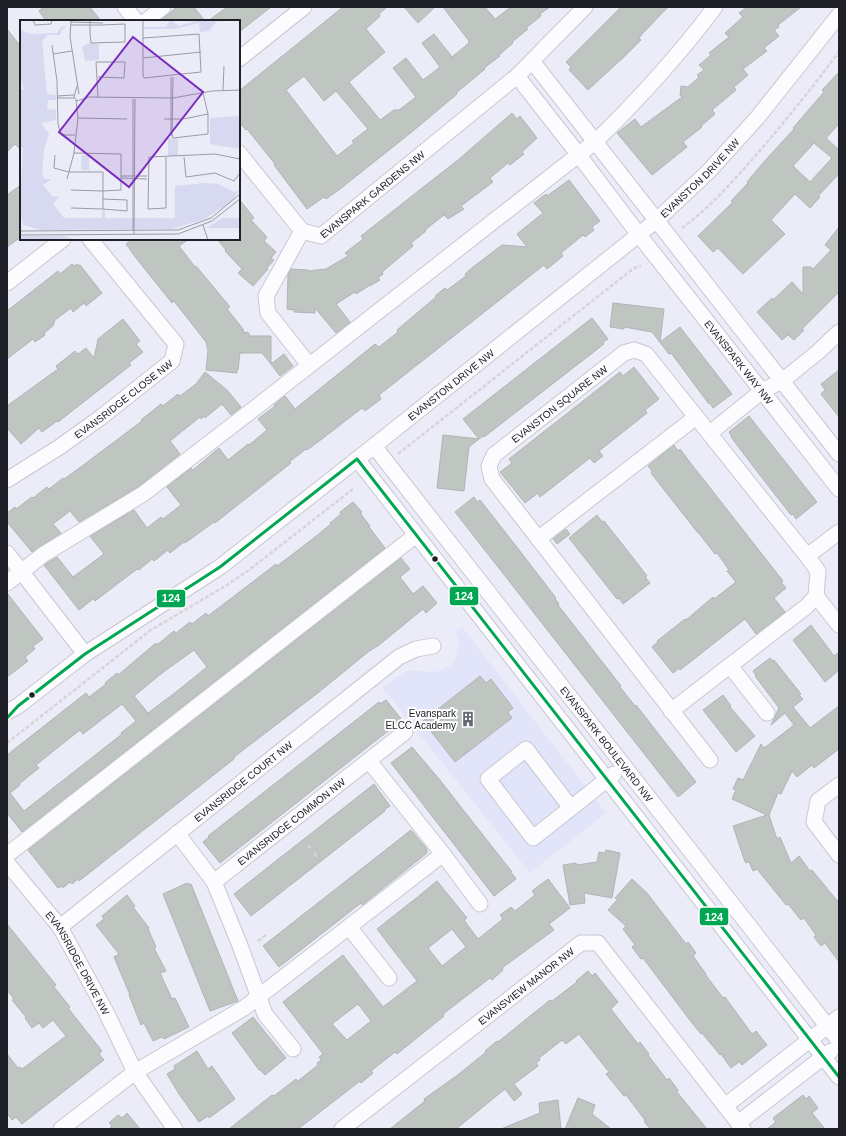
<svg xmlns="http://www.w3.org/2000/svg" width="846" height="1136" font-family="Arial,sans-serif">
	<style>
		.built { fill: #e2e4f9 }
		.building { fill: #bfc5c1; stroke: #b1b4b6; fill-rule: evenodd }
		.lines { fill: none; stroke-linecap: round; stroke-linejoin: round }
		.minor-casing { stroke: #c7c8d1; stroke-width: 17 }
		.path { stroke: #d5d5d8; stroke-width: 2.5; stroke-dasharray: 4 2; stroke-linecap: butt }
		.minor { stroke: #fcfcfe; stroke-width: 15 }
		.bus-1-casing { stroke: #fff; stroke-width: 6 }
		.bus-1 { stroke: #00a651; stroke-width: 3 }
		.bus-dot { fill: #202128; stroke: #fff; stroke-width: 1.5 }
		.labels { text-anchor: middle; stroke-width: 4; stroke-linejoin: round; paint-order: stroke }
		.street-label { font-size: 10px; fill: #202128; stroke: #fff }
		.poi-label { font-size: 10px; fill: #202128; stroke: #fff; text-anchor: end }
		.inset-road { fill: none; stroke: #9a9ba4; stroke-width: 1 }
		.view { fill: #7b2cbf; fill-opacity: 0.15; stroke: #7b2cbf; stroke-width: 2 }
		.inset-edge { fill: none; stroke: #202128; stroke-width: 2 }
		.line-badge { stroke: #fff; stroke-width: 1.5 }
		.badge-label { font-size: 11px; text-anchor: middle; font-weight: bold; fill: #fff }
	</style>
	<rect width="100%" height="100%" fill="#ebecf7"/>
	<path class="built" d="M462 627 606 813 530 873 382 687 403 673 411 670 431 672 439 671 448 667 454 662 457 654 459 646 458 639 454 632Z"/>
	<path class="building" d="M44 7H90L101 21H46L39 11Z
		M177 7H194L205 21H160Z
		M227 7H271L239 32V21H208Z
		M343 7H387L379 14 380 16 366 29 385 52 349 82 380 120 394 110H399L416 97 393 68 406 58 423 80 440 67 422 43 434 34 452 57 469 43 468 42 469 41 443 7H485L495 19 511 7H550L540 14 541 16 526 28 528 29 512 42 513 43 499 55 500 56 484 68 485 69 456 93 457 94 413 131 340 189 326 199 324 197 307 209 274 165 275 164 247 129 246 130 239 122V91ZM304 76 324 101 336 91 368 129 352 141 354 143 337 156 286 90Z
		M404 7H435L418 23Z
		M621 7H668L644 32 639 38 641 40 627 54 588 90 569 70 571 67 566 62Z
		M747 7H801L778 25 779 27 774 30 779 36 764 48 767 51 743 69 748 75 734 87 736 90 712 110 715 114 701 126 702 127 683 142 687 147 652 175 617 133 635 119 641 127 682 97 680 95 681 86 688 87 699 77 697 75 704 70 699 65 711 55 709 53 729 37 725 33 743 17 739 13Z
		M7 29 21 47V150L15 144 7 152Z
		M839 72V124L826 138 839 150V174L818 196 820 197 810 208 795 194 771 220 785 234 743 274 718 248 713 252 698 236 733 202 731 201 748 183 747 182 762 164 794 129 793 128 824 92 822 90ZM814 143 832 158 810 182 793 166Z
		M512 113 517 119 520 116 537 138 522 152 524 154 510 165 508 163 490 178 493 182 461 206 464 209 448 219 444 215 425 230 426 231 411 243 413 246 382 272 383 274 378 278 380 280 370 286V285L356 294 355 292 336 304 350 322 336 333 315 308V313L294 312V310L287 309 288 275 291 269 308 270V271L326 269 348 256 345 253 363 239 361 236 458 160Z
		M569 180 600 221 592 227 594 230 585 237 583 235 561 253 563 256 547 269 544 265 379 395 381 399 365 411 362 408 322 439 307 450 306 449 289 462 291 463 215 523 214 522 185 543 184 542 170 553 168 550 154 561 152 559 139 570 137 569 95 601 93 599 79 610 44 565 57 557 73 577 104 554 90 536 134 510 147 528 161 517 163 519 181 505 167 487 191 468 193 470 219 448 228 460 248 444 249 445 267 430 258 419 275 406 274 405 285 396 295 409 375 344 379 347 398 332 397 330 436 297 435 296 445 288 447 290 466 276 465 274 473 267 502 245 527 247 517 234 543 213 534 203 546 194 547 196Z
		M21 185V237L7 247V195Z
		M239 199 254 218 251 220 267 237 264 241 276 252 271 258 274 260 266 269H268L253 286 238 273 242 269 225 251 226 250 217 239H239Z
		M839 227V292L802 329 804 330 794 340 788 335 782 340 757 312 772 298 773 300 792 282 803 294V267H811L813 269 831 250 825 245Z
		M132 239H189L179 246 195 267 196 266 230 307 227 309 243 329 244 333 248 332 250 336H271V364L262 353H240L238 370 237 369V373L206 370 208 350 206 342 174 301 172 303 136 258 126 244Z
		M72 264 74 266 77 264 78 266 80 265 102 293 86 306 84 303 73 312 71 308 55 320 53 326 44 333 45 335 35 342 33 339 7 359V311L58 271 60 274Z
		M613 303 664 309 660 342 680 327 732 394 713 408 710 403 709 404 671 353 669 354 652 332 624 327V329L610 327Z
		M592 318 608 339 603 342 604 344 484 437 483 436 479 439 463 419Z
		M123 319 140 341 136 344 143 352 129 363 131 365 58 422 57 421 42 432 39 428 21 444 7 428V406L58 369 56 366 75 351 78 354 86 348 94 358 98 339Z
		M284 354 293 366 280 376 271 364Z
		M634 367 659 399 645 410 647 413 599 451 603 456 594 463 590 458 540 497 538 493 525 503 500 472 512 463 509 459 620 372 623 376Z
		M839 370V417L821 394 825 390 821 384Z
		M205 372 227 390 241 407 231 415 222 404 205 418 204 416 201 419 200 417 170 441 180 454 138 487 79 522 70 511 53 524 61 533 32 552 7 522V513L15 507 16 509 32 497 33 498 47 487 49 489 63 478 64 479 78 469 142 421 141 420 161 404 163 406 178 394 180 396 196 384Z
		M749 416 817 502 796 519 793 514 791 515 756 470 731 437H732L729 432Z
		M443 435 479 439 469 447 464 491 437 488Z
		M674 445 678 451 680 449 689 461 783 581 781 582 786 588 774 598 785 612 756 634 745 619 680 670 679 668 673 673 652 647 658 642 657 641 685 619 686 620 713 597 714 599 736 582 727 571 729 570 717 553 715 554 698 532V533L651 473 652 471 648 466Z
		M474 497 477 502 480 500 516 546 556 598 555 599 559 604 558 605 621 686 620 687 635 706 636 705 696 782 678 797 455 512Z
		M353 502 362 512 360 513 370 526 369 527 385 548 22 832 7 813V755L86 693 89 697 106 684 105 683 117 673 118 675 156 643 157 645 174 631 176 633 190 622 192 624 206 613 208 616 276 564 277 566 310 541 331 524 330 523 341 514 340 512ZM194 650 207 667 176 692 148 713 134 696 162 673ZM122 704 136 721 121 733 122 734 24 811 10 793 20 785 19 784 39 768 36 765 61 745 80 730 83 734Z
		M597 515 602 522 604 521 630 554 647 576 645 577 650 583 623 604 619 598 617 599 569 538Z
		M566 529 570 534 557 544 553 539Z
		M401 558 410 569 400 577 413 594 423 586 437 603 426 613 423 609 379 645 368 652 319 692 234 757V759L79 881 78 879 72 884 70 882 63 888 62 886 58 888 28 850Z
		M7 593 43 639 33 646 35 649 25 657 28 661 7 677Z
		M811 625 834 656 839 652V670L825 682 793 640Z
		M770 658 773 661 774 660 801 694 799 695 803 699 793 707 810 728 839 706V749L814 768 812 765 797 777 792 771 781 794 778 793 769 815 777 839 780 837 791 863 799 856 810 871 812 870 839 903V962L825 943 821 946 814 937 816 935 804 918 801 920 788 904 786 905 757 869 753 871 749 862 746 863 745 862 733 826 767 815 732 799 736 790 733 789 738 778 743 780 761 744 764 748 794 725 785 713 771 725 779 708 755 676 756 675 753 671Z
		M480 676 486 683 491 679 513 708 508 712 512 718 455 762 423 721Z
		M723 695 731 706 730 707 755 736 736 752 703 710Z
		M386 700 402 720 220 863 203 842 209 837 208 836 379 702 380 704Z
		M412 747 439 779 512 872H511L516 879 494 896 391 763Z
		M374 784 390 806 384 810 385 811 251 916 234 894Z
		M411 830 427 849V853L362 905 361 903 279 967 263 946Z
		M606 850 620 853 612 898 584 893 585 903 570 905 563 865 576 863 577 865 597 862 599 852 605 853Z
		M548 879 570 908 549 924 554 930 502 968 503 970 492 980 490 978 443 1014 444 1016 397 1054 395 1052 371 1071 373 1073 361 1083 360 1081 298 1129H229L272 1095 274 1096 296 1079 298 1081 318 1065 317 1063 321 1060 319 1057 323 1054 283 1002 343 955 383 1007 417 981 377 929 415 899 437 881 467 918 464 920 478 939 503 919 500 915 511 907 515 911 535 895 532 891ZM452 929 466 947 442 966 428 948ZM358 1004 371 1021 347 1040 332 1024Z
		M632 879 647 893 686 944 688 942 696 953 693 956 706 974H705L723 998 725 997 752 1034 756 1031 767 1045 742 1065 739 1062 731 1068 721 1054 720 1055 702 1033 701 1034 689 1019 643 958 641 959 632 947 635 945 623 929 626 926 608 910 618 899 615 898Z
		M187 883V884H191L238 1001 210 1011 163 894Z
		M127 895 135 906 133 907 149 928 148 929 156 947 154 948 166 971 160 973 172 999 175 998 189 1027 164 1039 162 1037 153 1041 144 1023 141 1025 129 995H130L114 957 119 954 96 925 104 919 102 916Z
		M7 924 56 985 54 987 70 1007 68 1008 102 1051 99 1054 104 1060 22 1124 16 1117 12 1120 7 1113V1054L18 1068 20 1067 22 1069 66 1036 53 1020 43 1028 39 1023 32 1028 25 1018 26 1017 12 1000 14 999 7 990Z
		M588 971 592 976 595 973 618 1002 611 1009 638 1044 640 1042 649 1054 648 1055 664 1076 667 1080 669 1078 678 1090 677 1092 707 1129H650L644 1121 645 1120 626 1095 624 1096 606 1074 609 1072 579 1034 566 1044 562 1040 539 1058 540 1060 536 1063 538 1066 514 1084 522 1094 514 1101 505 1089 456 1129H390L425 1101 424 1099 459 1074 486 1052 485 1051 497 1041 498 1042 550 1000 552 1001 577 982 576 981Z
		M253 1017 286 1058 265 1075 260 1070H259L232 1033Z
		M197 1051 208 1069 212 1066 235 1099 209 1118 208 1116 199 1122 179 1094 167 1074 175 1069 174 1066Z
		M803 1095 806 1099 809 1096 818 1108 812 1113 825 1129H767L776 1122 773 1118Z
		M578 1098 595 1105 592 1114 611 1129H565Z
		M558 1100 561 1129H501L540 1113 539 1103Z
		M127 1113 140 1129H109L112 1126 109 1123 118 1115 122 1118Z"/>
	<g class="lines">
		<g class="minor-casing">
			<g id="minor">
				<path d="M125 7 136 21"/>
				<path d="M146 21 163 7"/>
				<path d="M239 59 304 7"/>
				<path d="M532 61 839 454"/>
				<path id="s1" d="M517 76 578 154 639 235 839 489"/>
				<path id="s2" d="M239 153 302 231 321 236 517 76 585 7"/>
				<path d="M302 231 266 296 268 313 309 365"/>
				<path d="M7 283 63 239"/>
				<path d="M710 433 762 391 782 381 818 352 839 332"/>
				<path id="s3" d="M374 446 839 1041"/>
				<path d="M357 459 839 1077"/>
				<path id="s4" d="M7 480 58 448 100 418 172 361 176 344 90 239"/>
				<path d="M538 539 696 417"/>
				<path d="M7 553 85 654"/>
				<path d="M7 583 44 554 143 494 255 408 596 141C639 99 679 55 715 7"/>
				<path d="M816 596 839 625"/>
				<path d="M730 666 767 713"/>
				<path d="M671 711 807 606 816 596 818 571 807 556 839 532"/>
				<path id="s5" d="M7 712 18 706 85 654 220 567 374 446 657 220 709 171 757 118 839 15"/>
				<path id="s6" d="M710 760 492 479 489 466 494 455 624 353 634 350 646 354 807 556"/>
				<path d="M369 761 443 854 480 904"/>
				<path d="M839 785 818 801 814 822 839 855"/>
				<path d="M571 808 526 749 488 779 533 838 614 774"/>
				<path d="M177 833 214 882 239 943 265 1014 293 1049"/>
				<path d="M7 855 416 535"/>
				<path id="s7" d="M7 863 60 927 105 1010 135 1072 175 1129"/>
				<path id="s8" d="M214 882 405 732"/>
				<path id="s9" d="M60 927 399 657 416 649 433 646"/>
				<path d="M349 927 389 978"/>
				<path d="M725 1106 839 1017"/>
				<path d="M738 1123 831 1051"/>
				<path d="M61 1129 135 1072 244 1008 443 854"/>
				<path id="s10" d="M342 1129 581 943H598L743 1129"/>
			</g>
		</g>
		<path class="path" d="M682 228C704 212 724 191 742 171 776 133 808 93 839 52
			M398 454 634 268 641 266
			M7 743 151 630 227 585 249 570 353 489
			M308 845 311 849
			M314 853 318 857
			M258 941 266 935"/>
		<use href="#minor" class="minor"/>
		<g class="bus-1-casing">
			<path id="bus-1" d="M7 718 18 706 85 654 220 567 357 459 839 1077"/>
		</g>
		<use href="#bus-1" class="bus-1"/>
	</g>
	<defs>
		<g id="building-bare" transform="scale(1.2)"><path d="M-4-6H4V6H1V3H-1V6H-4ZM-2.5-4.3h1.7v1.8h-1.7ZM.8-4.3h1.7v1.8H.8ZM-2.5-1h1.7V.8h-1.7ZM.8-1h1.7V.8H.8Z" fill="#676870" stroke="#fff" stroke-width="2.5" paint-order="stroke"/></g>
	</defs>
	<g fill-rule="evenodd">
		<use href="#building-bare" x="468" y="719"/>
	</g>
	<g class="bus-dot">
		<circle cx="435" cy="559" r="3.5"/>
		<circle cx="32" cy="695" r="3.5"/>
	</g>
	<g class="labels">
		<g class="street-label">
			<text dy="4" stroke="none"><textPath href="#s5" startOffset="876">EVANSTON DRIVE NW</textPath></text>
			<text dy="4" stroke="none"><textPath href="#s2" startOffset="186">EVANSPARK GARDENS NW</textPath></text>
			<text dy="4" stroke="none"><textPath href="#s1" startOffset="362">EVANSPARK WAY NW</textPath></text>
			<text dy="4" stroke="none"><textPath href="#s5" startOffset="552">EVANSTON DRIVE NW</textPath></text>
			<text dy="4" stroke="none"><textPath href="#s4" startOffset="142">EVANSRIDGE CLOSE NW</textPath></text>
			<text dy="4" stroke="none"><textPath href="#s6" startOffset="464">EVANSTON SQUARE NW</textPath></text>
			<text dy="4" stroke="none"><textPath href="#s3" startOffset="378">EVANSPARK BOULEVARD NW</textPath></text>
			<text dy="4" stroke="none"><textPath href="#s9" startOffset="234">EVANSRIDGE COURT NW</textPath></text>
			<text dy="4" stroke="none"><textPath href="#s8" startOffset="98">EVANSRIDGE COMMON NW</textPath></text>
			<text dy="4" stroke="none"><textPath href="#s7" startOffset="123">EVANSRIDGE DRIVE NW</textPath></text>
			<text dy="4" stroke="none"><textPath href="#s10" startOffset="233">EVANSVIEW MANOR NW</textPath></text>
		</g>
		<g class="poi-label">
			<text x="456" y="717">Evanspark<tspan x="456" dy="12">ELCC Academy</tspan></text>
		</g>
	</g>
	<g transform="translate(20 20)">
		<rect width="220" height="220" fill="#ebecf7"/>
		<path d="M151 0 159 6 179 0H198L189 11 180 12 179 3 155 9H124V7H145ZM48 6 42 9 40 15H28L22 21 27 74 36 75V80H28L27 89 36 90V100L21 103 29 114 24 130 22 154 25 159H32L23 165 32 176 39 177 33 184 44 198H82V191L85 190V198H155V166L185 163 198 164 214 172 219 170 212 181 185 199 152 209 21 210 3 205 0 184 3 128 0 127V70L4 69 0 57V8L2 11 12 14 37 13 41 7ZM69 23 79 24V40L65 41 62 27ZM220 96V129L190 124V98ZM148 118 158 119V136H148ZM62 135H69V150H61ZM203 198H220V208H186ZM0 216H44L57 220H10L0 219Z" fill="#d6d9f0"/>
		<path class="inset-road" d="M13 0 15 5 31 4 32 0M51 0 50 17 59 74M51 2 83 3M51 5H80L105 4V22L71 23 70 13V2L71 0M123 18 179 14 181 52 124 58 123 56V0M32 25 37 61 38 104 41 115H55M33 34 52 31M123 38 181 32M151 57V113L153 118 188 114V94L183 73M57 66 54 77 57 81 69 77 153 78 192 71 220 70M203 70 204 46M37 76 54 75M78 77 76 42H105L104 58 78 57M37 78H54M113 79V211M58 98 107 99M144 99H163L188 94M152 116 153 57M35 135 34 148 49 152H83V171L51 170M146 137V188L128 189 129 137 195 134 220 139M164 137 166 157 195 153 214 161 220 153M101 156H127M101 158 127 159M47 159 54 133 58 98 56 80M51 188 83 189V171L101 170V134L54 133M83 189 107 191V180L83 179M0 191V215M183 205 188 220M0 211 158 210 191 198 220 174M114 214 115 79M0 215 158 214 192 201 220 179"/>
		<path class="view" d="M113 17 183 72 109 167 39 112Z"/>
		<rect width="220" height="220" class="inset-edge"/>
	</g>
	<g class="line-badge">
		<rect x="449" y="586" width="30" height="20" rx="4" fill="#00a651"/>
		<rect x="156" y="589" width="30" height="19" rx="4" fill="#00a651"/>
		<rect x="699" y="907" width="30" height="19" rx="4" fill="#00a651"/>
	</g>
	<g class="badge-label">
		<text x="464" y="600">124</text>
		<text x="171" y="602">124</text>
		<text x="714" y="921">124</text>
	</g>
	<rect width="846" height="1136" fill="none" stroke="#202128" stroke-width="16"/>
</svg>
